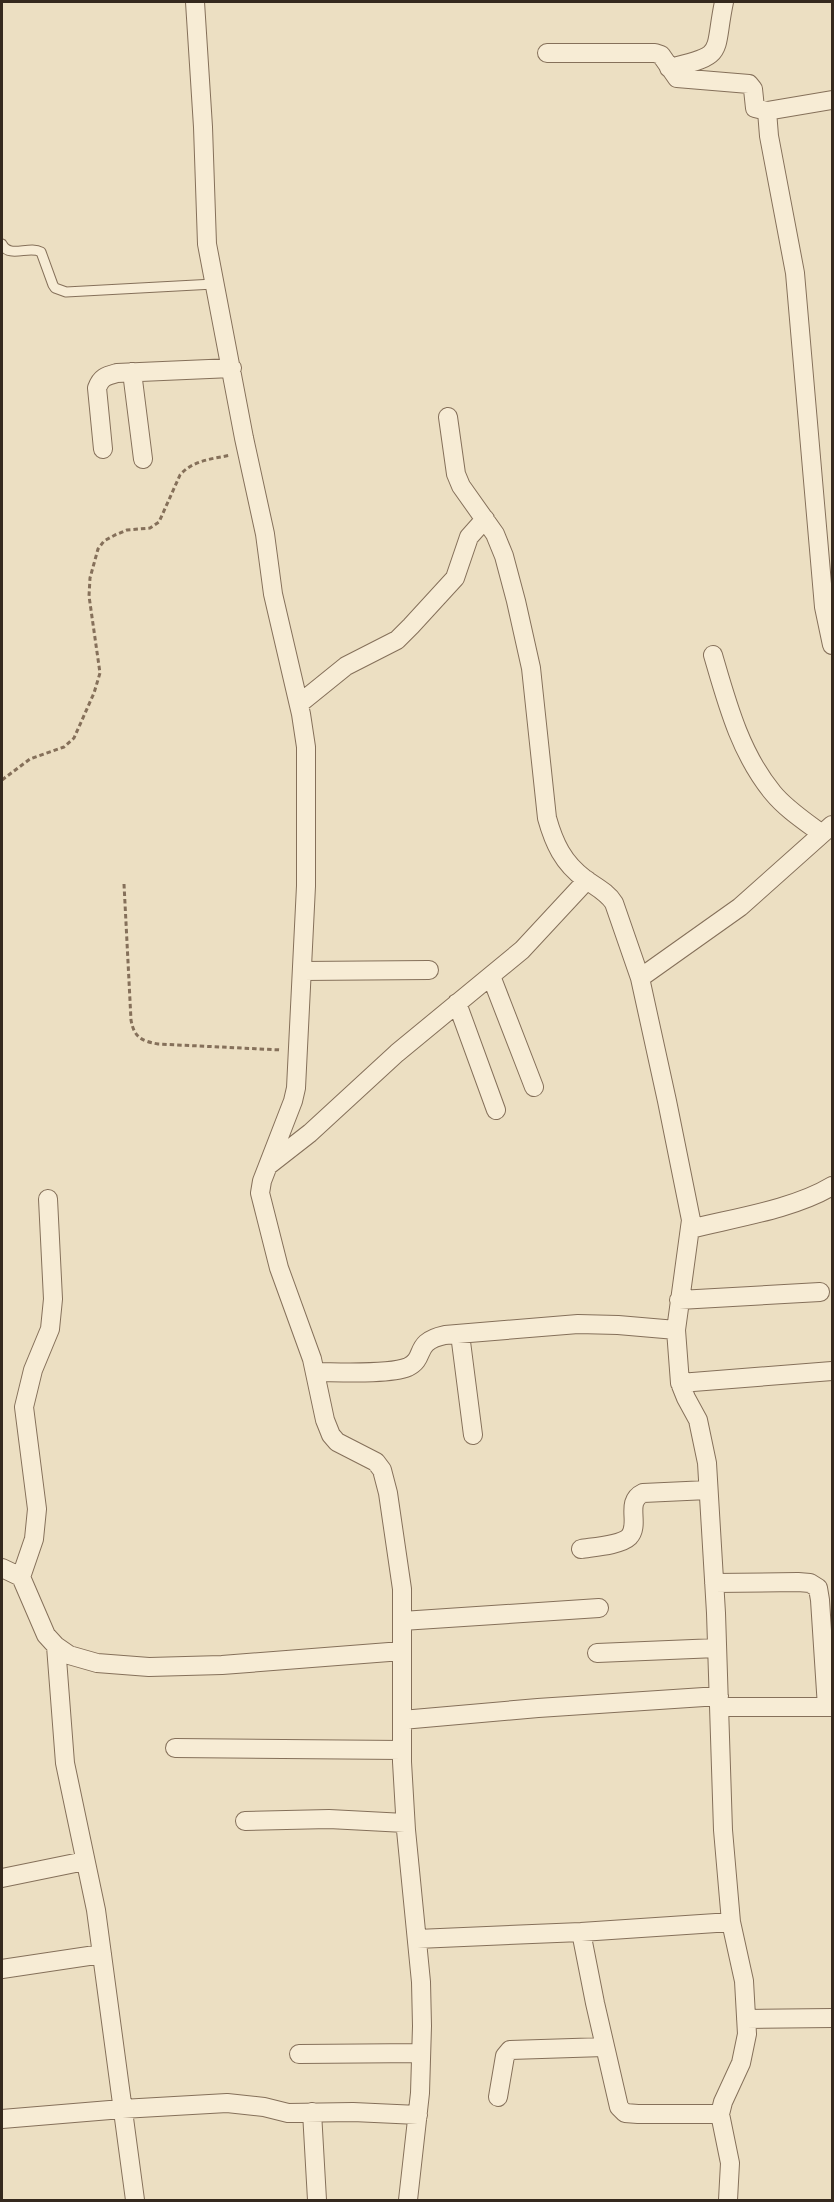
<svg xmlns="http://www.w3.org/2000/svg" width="834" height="2202" font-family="'Crimson Pro',serif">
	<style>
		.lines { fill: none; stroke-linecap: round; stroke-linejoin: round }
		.lane-casing { stroke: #85705a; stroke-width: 11 }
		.street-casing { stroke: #85705a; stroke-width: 20 }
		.path { stroke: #85705a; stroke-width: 3; stroke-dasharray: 4.5 3; stroke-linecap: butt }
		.lane { stroke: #f7ecd5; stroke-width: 9 }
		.street { stroke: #f7ecd5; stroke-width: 18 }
	</style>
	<rect width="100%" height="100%" fill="#ecdfc2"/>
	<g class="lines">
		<g class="lane-casing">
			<path id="lane" d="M2 244C9 259 29 245 41 252L53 285 55 288 66 292 214 284"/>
		</g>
		<g class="street-casing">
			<path id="street" d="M195 2 203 127 207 244 244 438 265 534 273 594 301 714 306 747V886L296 1088 293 1101 262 1181 260 1193 279 1268 312 1359 325 1420 331 1435 337 1442 376 1462 382 1470 388 1493 402 1589V1762L406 1830 421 1982 422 2026 420 2093 408 2200
				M547 53H655L661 55 677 78 749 84 753 89 755 108 767 111 769 136 795 273 824 607 832 645
				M669 68C727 55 713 54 724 2
				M767 111 832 100
				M132 372 143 459
				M448 417 456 474 461 486 495 534 504 556 516 601 531 668 547 818C554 843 563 863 585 879 596 887 607 892 614 903L640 978
				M103 449 97 388C101 377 106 376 117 373L232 368
				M713 655C727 703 740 753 773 793 786 809 806 822 822 834
				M299 704 346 666 397 640 411 626 455 578 469 537 485 519
				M302 971 429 970
				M491 976 534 1087
				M457 1003 496 1110
				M269 1165 310 1133 397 1053 522 950 587 880
				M690 1229C734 1218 794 1209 832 1186
				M679 1300 820 1292
				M460 1334 473 1435
				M315 1372C337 1372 389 1375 408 1367 427 1358 412 1342 445 1335L578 1324 618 1325 676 1330
				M680 1383 832 1371
				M581 1549C593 1547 621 1545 629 1537 641 1524 624 1502 643 1493L708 1490
				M2 1568 21 1577 46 1635 56 1646 69 1655 97 1663 149 1667 222 1665 402 1651
				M21 1577 34 1539 37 1509 24 1407 33 1370 50 1329 53 1299 48 1199
				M714 1583 798 1582 810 1583 818 1588 820 1600 827 1707
				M402 1621 599 1608
				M56 1646 65 1763 96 1910 135 2200
				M597 1653 717 1648
				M719 1707H832
				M402 1720 538 1708 719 1696
				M175 1748 402 1750
				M245 1821 329 1819 405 1823
				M2 1878 85 1861
				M581 1932 595 2003 619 2107 625 2113 638 2114H720
				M417 1939 581 1932 731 1922
				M2 1969 102 1954
				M746 2019 832 2018
				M299 2054 421 2053
				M498 2097 505 2056 510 2050 604 2047
				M312 2112 317 2200
				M2 2119 122 2109 227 2103 264 2107 288 2113 353 2112 418 2115
				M728 2200 730 2163 720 2114 723 2102 741 2063 747 2034 744 1981 731 1922 723 1830 716 1613 707 1463 698 1420 686 1398 680 1383 676 1330 691 1220 667 1101 640 978 740 907 832 825"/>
		</g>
		<path class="path" d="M2 780 30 759 64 747 74 738 94 693 100 673 89 596 90 578 98 549 104 541 115 535 127 530 150 528 159 522 180 475C193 460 212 459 231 455
			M124 884 131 1020C134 1037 141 1041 158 1044L282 1050"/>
		<use href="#lane" class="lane"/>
		<use href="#street" class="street"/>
	</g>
	<rect width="834" height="2202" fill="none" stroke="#35291e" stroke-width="6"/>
</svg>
